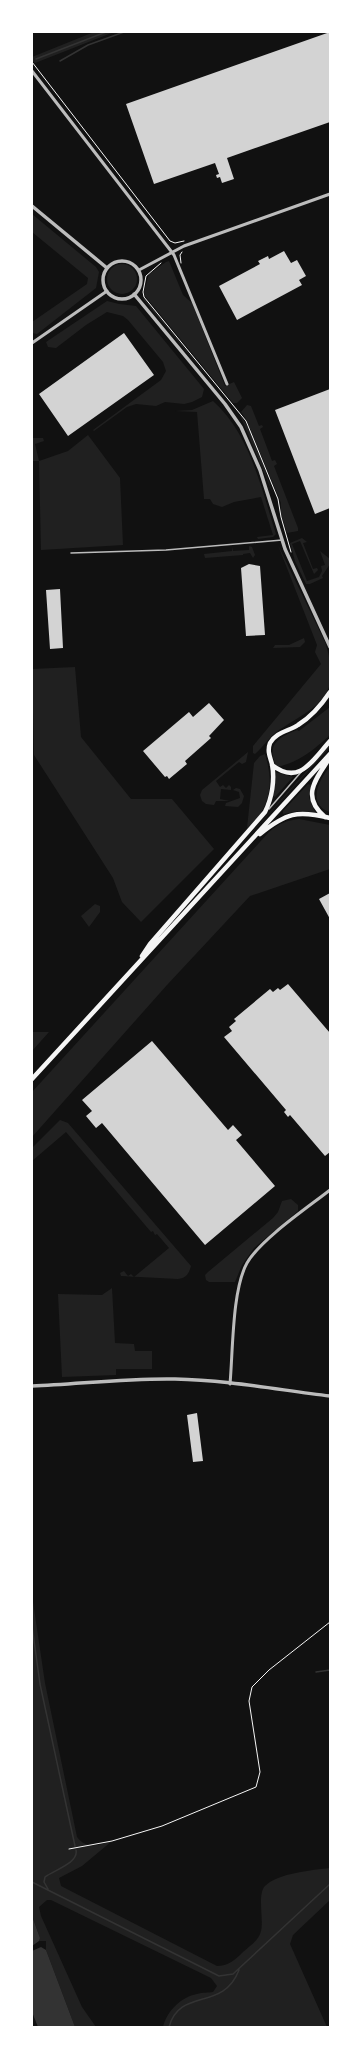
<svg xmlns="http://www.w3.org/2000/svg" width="362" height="2059" font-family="Helvetica,sans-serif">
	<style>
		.green { fill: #202020 }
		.water { fill: #333 }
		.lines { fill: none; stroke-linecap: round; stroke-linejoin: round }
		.stream { stroke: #333; stroke-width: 1.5 }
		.building { fill: #d3d3d3 }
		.path { stroke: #f5f5f5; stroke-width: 1 }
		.service { stroke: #bcbcbc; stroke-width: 1.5 }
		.minor { stroke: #bcbcbc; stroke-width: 3 }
		.tertiary { stroke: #bcbcbc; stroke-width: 3.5 }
		.primary { stroke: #f5f5f5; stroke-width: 4.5 }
	</style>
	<rect width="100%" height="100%" fill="#111"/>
	<path class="green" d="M94 32H114L35 63 32 61V57Z
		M32 214 96 267 99 272 96 288 37 334 32 333V322L87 284 88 278 32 232Z
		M169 261 183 295 192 303 225 386 234 382 242 398 237 403H233L145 296 144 292 149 274 166 262Z
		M107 279a15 15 0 1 1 30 0a15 15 0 1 1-30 0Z
		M142 298 145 299 229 403Z
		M107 301 119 304 136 306 204 389 202 397 192 402 184 404 165 402 156 406 136 404 127 407 94 431 93 430 161 380 166 371 163 362 128 320 123 316 107 312 86 325 56 348 48 347 46 342Z
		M213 401C250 434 261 488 276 534L273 537 258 539 257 537 273 535 261 497 234 502 222 507 213 504 210 499H204L197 412 175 411 192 410Z
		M247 405 251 406 259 426 262 425 263 427 260 429 272 461 275 460 277 464 274 466 298 528V531L287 533 281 514V503L246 419 241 412Z
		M239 413C256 436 264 467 273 494Z
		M88 435 120 478 123 545 41 550 39 461H32V438H43L44 441 35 444 39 461 68 451Z
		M302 538 307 542 303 543 313 569 317 568 318 570 314 574 300 541 292 544 307 581 319 577 322 571 321 566 325 565 320 551 330 559V564L322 576 323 578 310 584H306L295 561 290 543Z
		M278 545 325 642C343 697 319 704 279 730 270 736 263 747 255 754L253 753V746L321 664 315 652 317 645Z
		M249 546 252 547 255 555 253 558 250 553 243 554V555L205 558 204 554 232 551 233 547V551L249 550Z
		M304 638 305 642 300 647 273 648 275 645H289Z
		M75 667 81 737 131 799H172L214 849 141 922 122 902 113 878 34 755 32 669Z
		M330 707V734L328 737C312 751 299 762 277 767 265 745 279 737 297 730L299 731Z
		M330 745V747L229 858Z
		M248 752 246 762 242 764 239 762 216 781 220 787 223 785 226 788 229 785 231 787V790L221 789 220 799 230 801H216L214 805 206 804 202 801 200 795 202 790Z
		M265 754C274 783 271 808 247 828L254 763 260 756Z
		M330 767V812C307 805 318 780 330 767Z
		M275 772 293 777 275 797 273 796Z
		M308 784 311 785 309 798 315 812 298 811 283 814V811Z
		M236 788 240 789 244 796 242 803 238 807 225 806 226 803 240 798 239 792 233 790Z
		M299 819 330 825V869L250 896 167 985 32 1137V1092L269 832C279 823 286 821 299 819Z
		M95 904 100 906V912L89 927 81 916Z
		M32 1032H49L32 1051Z
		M60 1120 68 1123 191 1266C189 1273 187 1278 178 1279L121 1276 120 1273 124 1271 128 1276 131 1274 134 1277 169 1248 157 1234 155 1235 153 1231 151 1232 66 1132 32 1161V1148Z
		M291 1199 298 1205V1211L254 1248 242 1265 235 1282H209L206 1280 205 1275 208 1272 273 1218 278 1212 282 1201Z
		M112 1288 115 1343 134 1344 135 1351H152V1369H116V1375L62 1377 58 1294 102 1295Z
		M32 1595 45 1683 77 1837C87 1850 99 1845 112 1841L82 1866 59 1878 61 1886 217 1966C228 1966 235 1960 243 1952 250 1946 259 1940 261 1931 264 1920 257 1894 265 1886 278 1873 313 1870 330 1868V1900L293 1935 290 1944 327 2027H163C167 2011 181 1997 197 1994 203 1992 208 1993 213 1992L217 1986 211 1978 51 1900H47L39 1907 41 1916 82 2007 96 2027H75L46 1950V1941H39L40 1938 32 1916Z"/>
	<path class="water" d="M32 1916 40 1938 39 1941 32 1946Z
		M41 1947 46 1950 75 2027H38L32 2012V1951Z"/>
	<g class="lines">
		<path class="stream" d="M36 59 106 32
			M60 61 88 45 124 32
			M32 1626 40 1684 75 1846
			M316 1672 330 1670
			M32 1882 219 1976 233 1974 330 1884
			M48 1889 44 1882 45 1877C54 1870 79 1863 76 1850
			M169 2027C180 1987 223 2012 239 1970"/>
	</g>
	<path class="building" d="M330 32V122L227 158 234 179 222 183 220 177 217 178 216 175 219 174 215 163 154 184 126 104Z
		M284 251 291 263 297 260 306 276 299 280 302 285 237 320 219 286 260 264 258 261 268 256 269 259Z
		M124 333 154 375 68 436 39 394Z
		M330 389V508L315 514 275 410Z
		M249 564 260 566 265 635 246 636 241 568Z
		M60 589 63 648 50 649 46 590Z
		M209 703 224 720 209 736 211 738 185 761 187 764 169 779 167 776 165 777 143 751 189 712 193 717Z
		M330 893V919L319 899Z
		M288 984 330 1033V1152L325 1156 290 1115 288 1117 284 1112 286 1110 224 1037 232 1031 229 1027 236 1021 234 1019 270 989 273 992 278 988 280 990Z
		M152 1041 228 1130 233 1125 242 1135 236 1140 275 1186 205 1245 102 1123 96 1128 86 1116 92 1111 82 1100Z
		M197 1413 203 1461 193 1462 187 1415Z"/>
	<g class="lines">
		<path class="path" d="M32 62 170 241 175 243 184 241
			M161 263 146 276 143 292 144 297 246 421 278 499 281 517 291 552
			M181 263 180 255 182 252
			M69 1849 112 1841 162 1826 256 1787 260 1772 249 1701 252 1687 269 1670 330 1622"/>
		<path class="service" d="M71 553 166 550 282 540
			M269 809 302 771"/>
		<path class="minor" d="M32 71 174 255 227 384
			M139 270 184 246 330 194
			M32 343 107 291
			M230 1384C233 1351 232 1290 247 1263 261 1239 307 1208 330 1190"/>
		<path class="tertiary" d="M32 206 107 268
			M103 280a19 19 0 1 1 38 0a19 19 0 1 1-38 0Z
			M134 294 225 404 241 427 260 470 285 549 330 647
			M32 1386C80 1384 127 1378 175 1379 227 1380 279 1390 330 1396"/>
		<path class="primary" d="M272 765C299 786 312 761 330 741
			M325 817C301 797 315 780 329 759
			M260 834C286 813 297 810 330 818
			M142 956 150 944 265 812C272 798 275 780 272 764 270 757 267 751 270 743 276 732 289 731 298 725 311 717 322 704 330 692
			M32 1079 330 754"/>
	</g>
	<rect width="362" height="2059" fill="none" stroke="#ffffff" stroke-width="66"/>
</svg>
